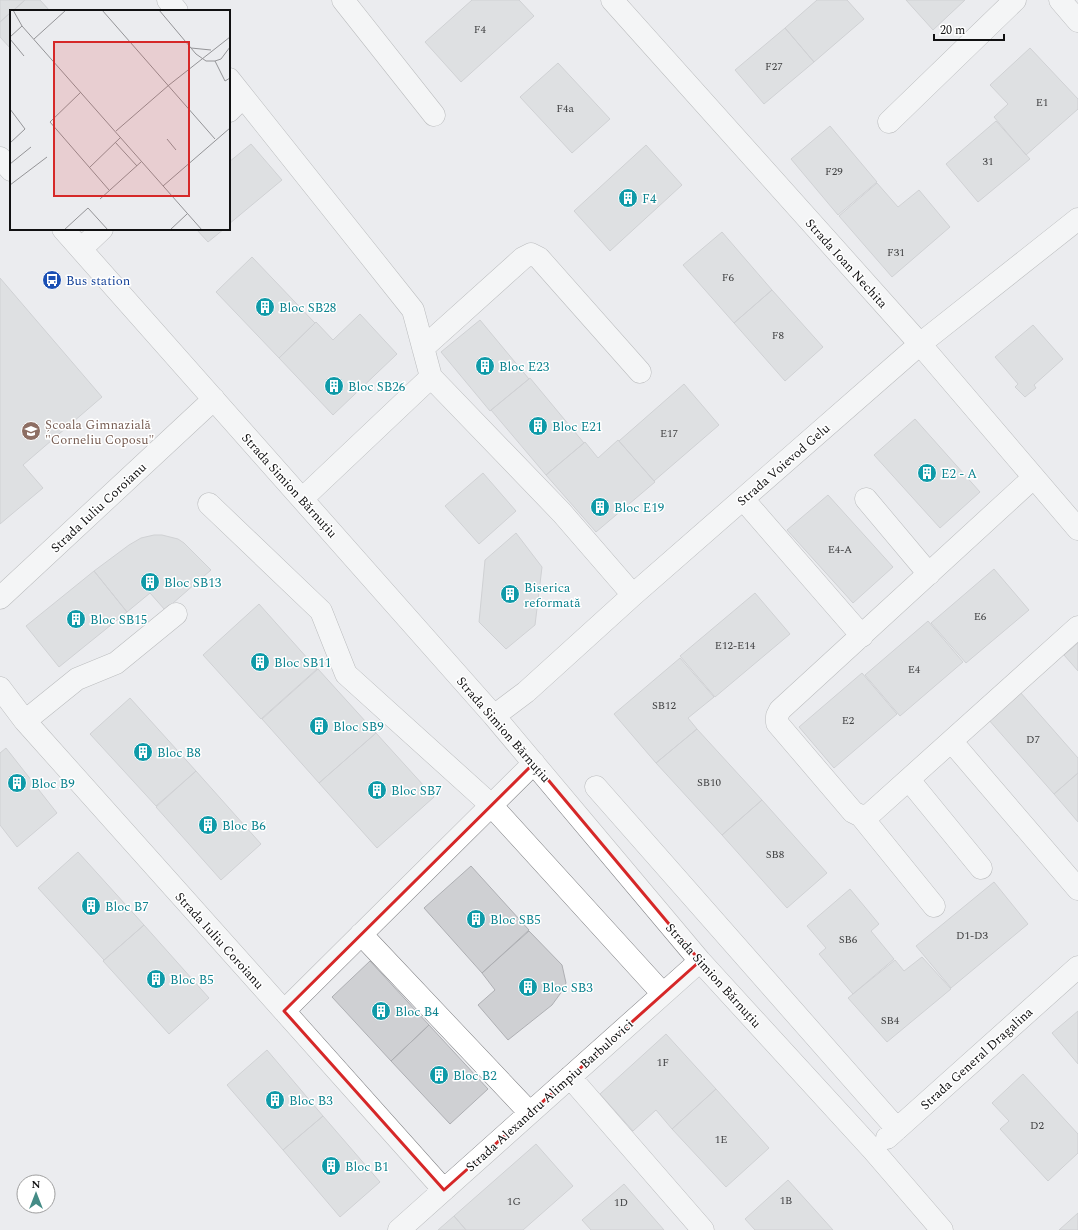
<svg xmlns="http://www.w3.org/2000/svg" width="1078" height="1230" font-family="Spectral,serif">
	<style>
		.building { fill: #cfd0d3; stroke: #aeafb3 }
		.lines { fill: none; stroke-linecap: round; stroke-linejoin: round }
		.minor-casing { stroke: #808184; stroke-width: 23 }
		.minor { stroke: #fff; stroke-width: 22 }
		.marked { fill: none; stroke: #d62828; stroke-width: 3; stroke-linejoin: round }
		.labels { text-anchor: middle; stroke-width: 3; stroke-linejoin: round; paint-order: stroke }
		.number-label { font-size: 11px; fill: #404142 }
		.culture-label { font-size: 13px; fill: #0d838f; stroke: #fff; text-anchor: start }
		.street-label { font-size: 13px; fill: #111112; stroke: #fff }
		.transit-label { font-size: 13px; fill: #164399; stroke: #fff; text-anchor: start }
		.education-label { font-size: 13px; fill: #785e54; stroke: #fff; text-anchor: start }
		.inset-road { fill: none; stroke: #949497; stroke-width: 1 }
		.view { fill: #d62828; fill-opacity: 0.15; stroke: #d62828; stroke-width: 2 }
		.inset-edge { fill: none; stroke: #111112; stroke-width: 2 }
	</style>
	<rect width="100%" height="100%" fill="#ebecef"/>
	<path class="building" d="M0 0H25L0 22Z
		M25 0H40L50 11H13Z
		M472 0H519L534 16 461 82 425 42Z
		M817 0H847L864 19 814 62 785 28Z
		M906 0H965L933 30Z
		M11 12V49L0 37V22Z
		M785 28 814 62 764 104 735 70Z
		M1030 48 1078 99V109L1026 155 994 117 1008 104 990 85Z
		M558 63 610 119 572 153 520 97Z
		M996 121 1030 159 978 202 946 164Z
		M830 126 877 182 838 215 791 159Z
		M251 144 282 180 229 224V162Z
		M646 145 682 185 610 251 574 211Z
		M877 183 898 207 919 190 950 227 892 277 839 216Z
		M196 229H224L208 242Z
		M722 232 772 290 734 323 683 265Z
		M252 257 315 323 279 358 216 292Z
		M0 278 102 397 23 465 43 488 0 524Z
		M772 290 823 347 785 381 734 323Z
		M360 314 397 354 333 415 279 358 316 322 333 340Z
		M480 320 529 379 490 411 441 352Z
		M1033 325 1063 359 1034 385 1036 388 1025 397 1015 387 1018 384 995 357Z
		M530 378 584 443 546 475 491 410Z
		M684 384 719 425 654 481 619 441Z
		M915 419 980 492 940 528 874 455Z
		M618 440 655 482 596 532 546 475 585 442 598 458Z
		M483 473 516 511 479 544 445 506Z
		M828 495 893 567 853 603 787 530Z
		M516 533 542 567 535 625 506 649 479 622 485 560Z
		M154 535H162L178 539 184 543 211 570 165 610 150 593 127 612 94 571 129 545 141 538Z
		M994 569 1029 610 966 663 931 623Z
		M94 571 127 612 59 667 26 626Z
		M755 593 790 634 715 697 680 656Z
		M259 604 317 669 261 719 203 655Z
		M928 621 963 662 900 716 865 675Z
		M1078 643V671L1064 655Z
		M680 658 714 697 688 718 697 729 656 763 614 714Z
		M318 669 376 733 319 783 262 719Z
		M862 673 897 714 834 768 799 727Z
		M1020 692 1078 758V773L1054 794 988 719Z
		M130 698 196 771 156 806 90 734Z
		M697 729 762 800 722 835 656 763Z
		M376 733 434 797 377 848 319 783Z
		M6 748 57 813 17 847 0 825V753Z
		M196 771 261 844 221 880 156 807Z
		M1078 773V822L1054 794Z
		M762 800 827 873 787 908 722 835Z
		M78 852 144 925 104 960 38 888Z
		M471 866 529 930 482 973 424 908Z
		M994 882 1028 924 951 988 916 946Z
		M850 889 879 924 871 931 894 959 853 994 819 954 826 948 807 926Z
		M144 925 209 998 169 1034 103 961Z
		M529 931 562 965 566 983 560 994 552 1005 508 1040 478 1005 495 990 482 973Z
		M922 957 951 989 887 1042 848 998 895 960 904 971Z
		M370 961 429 1025 391 1061 332 997Z
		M1078 1011V1064L1052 1033Z
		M429 1025 488 1089 450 1124 391 1061Z
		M666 1034 716 1089 672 1129 656 1110 633 1131 600 1094Z
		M267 1050 323 1116 283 1150 227 1085Z
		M1023 1074 1078 1134V1153L1048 1181 1000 1129 1009 1121 992 1103Z
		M716 1089 769 1148 726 1187 672 1129Z
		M323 1116 380 1182 340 1217 283 1150Z
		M536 1144 573 1186 523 1230H466L454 1216Z
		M788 1180 833 1230H755L745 1219Z
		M624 1184 664 1230H591L582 1220Z
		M1078 1213V1230H1059Z
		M454 1216 466 1230H438Z"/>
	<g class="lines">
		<g class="minor-casing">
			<path id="minor" d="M168 0 177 11
				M343 0 434 115
				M612 0 920 344 1078 529
				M1060 0 1078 21
				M229 79 413 310 431 377 302 499
				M229 111 243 97
				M889 122 1015 0
				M0 158 11 170
				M63 229 494 716 700 961 873 1150 942 1230
				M81 249 102 229
				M423 348 523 258 531 254 539 258 640 372
				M431 377 562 513 633 595
				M1033 478 780 710 777 716V723L853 812 861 816 869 815 1078 627
				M743 499 862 636
				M866 499 929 574
				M209 504 321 611 346 674 491 805 663 994
				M0 598 214 399
				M0 688 25 721 444 1190
				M494 716 526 692 633 595 920 344 1078 219
				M25 721 77 679 116 663 176 614
				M952 742 1078 889
				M909 780 981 868
				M596 787 897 1129
				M861 816 934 906
				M361 934 530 1113
				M284 1011 534 763
				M570 1077 703 1230
				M887 1138 1078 967
				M399 1230 700 961"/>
		</g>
		<use href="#minor" class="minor"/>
	</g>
	<path d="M0 0H1078V1230H0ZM534 763 700 961 444 1190 284 1011Z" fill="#ebecef" fill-opacity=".55" fill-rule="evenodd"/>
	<path class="marked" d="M534 763 700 961 444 1190 284 1011Z"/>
	<defs>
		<g id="building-disc" transform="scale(1)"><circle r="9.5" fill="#0f9aa8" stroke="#fff"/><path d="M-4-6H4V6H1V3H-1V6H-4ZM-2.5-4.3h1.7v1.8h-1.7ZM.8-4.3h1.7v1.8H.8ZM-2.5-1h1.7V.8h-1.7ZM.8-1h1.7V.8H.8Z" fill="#fff"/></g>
		<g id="bus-disc" transform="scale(1)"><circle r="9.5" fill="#1a4fb4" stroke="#fff"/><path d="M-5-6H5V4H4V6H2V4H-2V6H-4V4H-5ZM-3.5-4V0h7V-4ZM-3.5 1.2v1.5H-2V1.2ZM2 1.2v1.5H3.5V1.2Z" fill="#fff"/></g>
		<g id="school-disc" transform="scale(1)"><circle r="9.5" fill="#8d6e63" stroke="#fff"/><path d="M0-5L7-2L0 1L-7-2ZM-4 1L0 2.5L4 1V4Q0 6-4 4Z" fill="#fff"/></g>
	</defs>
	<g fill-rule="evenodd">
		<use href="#building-disc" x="628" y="198"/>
		<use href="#bus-disc" x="52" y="280"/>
		<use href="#building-disc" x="265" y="307"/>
		<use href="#building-disc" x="485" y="366"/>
		<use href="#building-disc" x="334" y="386"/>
		<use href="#building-disc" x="538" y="426"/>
		<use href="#school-disc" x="31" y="431"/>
		<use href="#building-disc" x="927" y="473"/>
		<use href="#building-disc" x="600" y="507"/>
		<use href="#building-disc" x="150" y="582"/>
		<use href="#building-disc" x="510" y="594"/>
		<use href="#building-disc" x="76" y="619"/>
		<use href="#building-disc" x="260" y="662"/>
		<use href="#building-disc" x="319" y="726"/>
		<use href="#building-disc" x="143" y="752"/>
		<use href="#building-disc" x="17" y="783"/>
		<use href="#building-disc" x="377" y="790"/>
		<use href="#building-disc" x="208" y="825"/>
		<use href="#building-disc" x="91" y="906"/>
		<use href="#building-disc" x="476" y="919"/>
		<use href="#building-disc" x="156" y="979"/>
		<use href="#building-disc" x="528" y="987"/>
		<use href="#building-disc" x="381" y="1011"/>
		<use href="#building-disc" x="439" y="1075"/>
		<use href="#building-disc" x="275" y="1100"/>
		<use href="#building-disc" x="331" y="1166"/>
	</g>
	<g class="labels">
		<g class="number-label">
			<text x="480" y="33">F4</text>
			<text x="774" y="70">F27</text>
			<text x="1042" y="106">E1</text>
			<text x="565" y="112">F4a</text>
			<text x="988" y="165">31</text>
			<text x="834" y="175">F29</text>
			<text x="896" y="256">F31</text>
			<text x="728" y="281">F6</text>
			<text x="778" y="339">F8</text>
			<text x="669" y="437">E17</text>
			<text x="840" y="553">E4-A</text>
			<text x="980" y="620">E6</text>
			<text x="735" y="649">E12-E14</text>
			<text x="914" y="673">E4</text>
			<text x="664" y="709">SB12</text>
			<text x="848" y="724">E2</text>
			<text x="1033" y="743">D7</text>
			<text x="709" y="786">SB10</text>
			<text x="775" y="858">SB8</text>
			<text x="972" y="939">D1-D3</text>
			<text x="848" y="943">SB6</text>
			<text x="890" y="1024">SB4</text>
			<text x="663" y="1066">1F</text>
			<text x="1037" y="1129">D2</text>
			<text x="721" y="1143">1E</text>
			<text x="786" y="1204">1B</text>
			<text x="514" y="1205">1G</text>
			<text x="621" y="1206">1D</text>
		</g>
		<g class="culture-label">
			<text x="642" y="203">F4</text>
			<text x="279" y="312">Bloc SB28</text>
			<text x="499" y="371">Bloc E23</text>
			<text x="348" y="391">Bloc SB26</text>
			<text x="552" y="431">Bloc E21</text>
			<text x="941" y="478">E2 - A</text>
			<text x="614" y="512">Bloc E19</text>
			<text x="164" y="587">Bloc SB13</text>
			<text x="524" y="592">Biserica<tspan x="524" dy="15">reformată</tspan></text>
			<text x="90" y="624">Bloc SB15</text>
			<text x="274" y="667">Bloc SB11</text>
			<text x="333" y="731">Bloc SB9</text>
			<text x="157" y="757">Bloc B8</text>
			<text x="31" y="788">Bloc B9</text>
			<text x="391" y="795">Bloc SB7</text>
			<text x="222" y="830">Bloc B6</text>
			<text x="105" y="911">Bloc B7</text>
			<text x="490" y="924">Bloc SB5</text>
			<text x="170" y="984">Bloc B5</text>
			<text x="542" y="992">Bloc SB3</text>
			<text x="395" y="1016">Bloc B4</text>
			<text x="453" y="1080">Bloc B2</text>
			<text x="289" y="1105">Bloc B3</text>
			<text x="345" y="1171">Bloc B1</text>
		</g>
		<g class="street-label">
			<text transform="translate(847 263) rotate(48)" y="5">Strada Ioan Nechita</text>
			<text transform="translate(783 464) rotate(-41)" y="5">Strada Voievod Gelu</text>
			<text transform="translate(290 485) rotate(48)" y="5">Strada Simion Bărnuțiu</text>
			<text transform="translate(98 507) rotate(-43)" y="5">Strada Iuliu Coroianu</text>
			<text transform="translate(504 729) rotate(49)" y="5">Strada Simion Bărnuțiu</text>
			<text transform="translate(220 940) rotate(48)" y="5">Strada Iuliu Coroianu</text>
			<text transform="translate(714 975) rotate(48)" y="5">Strada Simion Bărnuțiu</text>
			<text transform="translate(976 1058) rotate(-42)" y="5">Strada General Dragalina</text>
			<text transform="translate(549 1095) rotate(-42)" y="5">Strada Alexandru Alimpiu Barbulovici</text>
		</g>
		<g class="transit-label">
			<text x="66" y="285">Bus station</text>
		</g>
		<g class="education-label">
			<text x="45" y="429">Școala Gimnazială<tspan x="45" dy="15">"Corneliu Coposu"</tspan></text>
		</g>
	</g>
	<g transform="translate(10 10)">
		<rect width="220" height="220" fill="#ebecef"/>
		<path class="inset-road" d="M3 0 12 16 192 220M92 0 205 129M149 0 186 44 196 51H205M0 27 12 16M0 29 14 46M24 29 56 0M220 37 211 49 205 51 215 71 220 68M181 38 201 40M71 82 40 112 99 180M0 99 15 119 0 133M106 121 159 75 220 27M157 129 166 140M105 132 127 156M0 154 21 137M79 158 111 127M0 175 37 147M153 176 220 118M90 189 131 152M54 220 78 198 98 220M160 220 177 204"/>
		<path class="view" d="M44 32H179V186H44Z"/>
		<rect width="220" height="220" class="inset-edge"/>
	</g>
	<g transform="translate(36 1194)"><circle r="19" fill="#ffffff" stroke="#a0a0a0"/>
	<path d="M0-3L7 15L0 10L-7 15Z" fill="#448b86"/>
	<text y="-6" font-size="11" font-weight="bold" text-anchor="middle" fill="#111112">N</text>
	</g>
	<path d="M934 34v6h70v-6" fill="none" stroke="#111112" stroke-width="2"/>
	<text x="940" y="34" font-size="12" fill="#111112" stroke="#ffffff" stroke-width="3" paint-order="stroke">20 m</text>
</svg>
